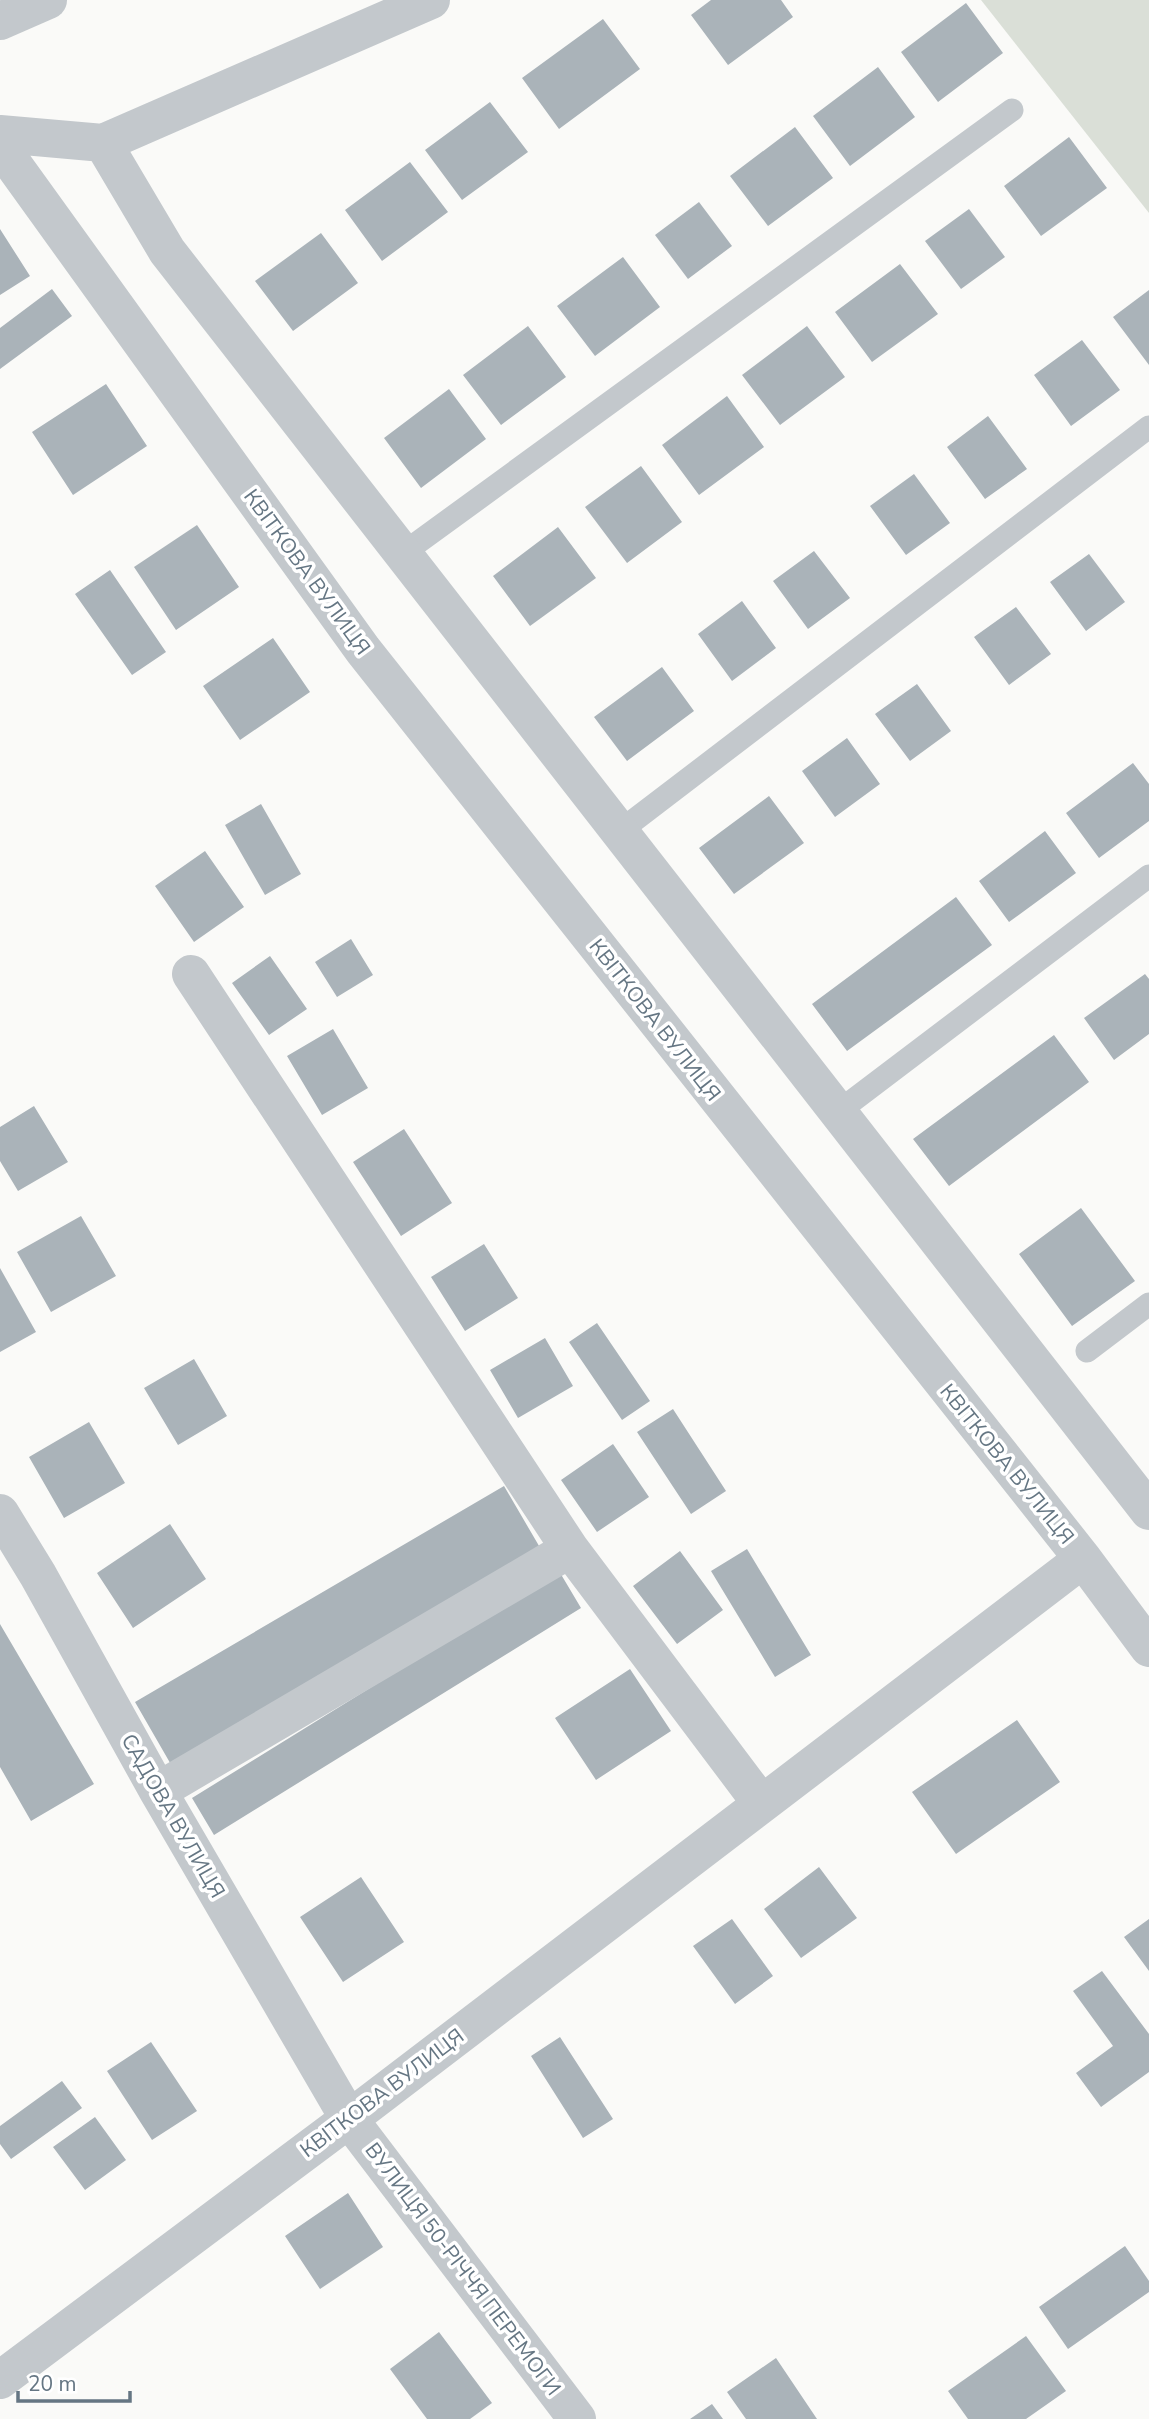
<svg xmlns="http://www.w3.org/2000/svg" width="1149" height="2419" viewBox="0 0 1149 2419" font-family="'Nunito Sans',sans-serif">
	<rect width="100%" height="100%" fill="#fafaf8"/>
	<path fill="#dadfd7" d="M 981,0 L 1149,0 L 1149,213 Z"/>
	<path fill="#aab3b9" d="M 711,0 L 781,0 L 793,17 L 728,65 L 691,15 Z
		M 966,3 L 1003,53 L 938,102 L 901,52 Z
		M 603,19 L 640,69 L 559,129 L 522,78 Z
		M 878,67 L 915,117 L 850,166 L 813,116 Z
		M 490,102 L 528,152 L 462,200 L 425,150 Z
		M 795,127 L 833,178 L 768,226 L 730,176 Z
		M 1069,137 L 1107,188 L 1041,236 L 1004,186 Z
		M 410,162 L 448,212 L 382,261 L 345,210 Z
		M 699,202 L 732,246 L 688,279 L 655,235 Z
		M 969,209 L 1005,257 L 961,289 L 925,241 Z
		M 0,229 L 30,276 L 0,295 Z
		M 321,233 L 358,283 L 293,331 L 255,281 Z
		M 623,257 L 660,307 L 595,356 L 557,306 Z
		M 900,264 L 938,314 L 872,362 L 835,312 Z
		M 52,289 L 72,316 L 0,369 L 0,328 Z
		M 1149,290 L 1149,365 L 1113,317 Z
		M 528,326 L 566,377 L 501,425 L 463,375 Z
		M 807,326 L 845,377 L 780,425 L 742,375 Z
		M 1082,340 L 1120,390 L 1071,426 L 1034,375 Z
		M 106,384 L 147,446 L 73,495 L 32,432 Z
		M 449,389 L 486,439 L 421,488 L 384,438 Z
		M 727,396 L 764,447 L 699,495 L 662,445 Z
		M 988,416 L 1027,469 L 985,499 L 947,447 Z
		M 641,466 L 682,522 L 627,563 L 585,507 Z
		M 914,474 L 950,523 L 906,555 L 870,506 Z
		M 197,525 L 239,587 L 176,630 L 134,567 Z
		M 558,527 L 596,578 L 530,626 L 493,576 Z
		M 814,551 L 850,598 L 808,629 L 773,581 Z
		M 1089,554 L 1125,602 L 1086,631 L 1050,582 Z
		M 110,570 L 166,652 L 132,675 L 75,594 Z
		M 742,601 L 776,648 L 732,681 L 698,634 Z
		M 1016,607 L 1051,654 L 1009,685 L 974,637 Z
		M 273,638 L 310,692 L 240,740 L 203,686 Z
		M 662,667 L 694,711 L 627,761 L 594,717 Z
		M 917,684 L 951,731 L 910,761 L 875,714 Z
		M 847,738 L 880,784 L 835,817 L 802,771 Z
		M 1133,763 L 1149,784 L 1149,821 L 1099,858 L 1066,813 Z
		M 769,796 L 804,843 L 734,894 L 699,848 Z
		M 261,804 L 301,874 L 265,895 L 225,825 Z
		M 1045,831 L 1076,873 L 1009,922 L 979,881 Z
		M 205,851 L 244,907 L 194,942 L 155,886 Z
		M 956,897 L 992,945 L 847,1051 L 812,1004 Z
		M 351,939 L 373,975 L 337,997 L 315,962 Z
		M 270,956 L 307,1009 L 269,1035 L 232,983 Z
		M 1145,974 L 1149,979 L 1149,1034 L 1114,1060 L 1084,1018 Z
		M 333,1029 L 368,1088 L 322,1115 L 287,1056 Z
		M 1054,1035 L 1089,1082 L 949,1186 L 913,1139 Z
		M 34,1106 L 68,1162 L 18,1191 L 0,1161 L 0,1127 Z
		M 404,1129 L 452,1203 L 401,1236 L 353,1162 Z
		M 1081,1208 L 1135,1281 L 1072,1326 L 1019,1254 Z
		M 81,1216 L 116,1276 L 51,1312 L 17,1252 Z
		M 484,1244 L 518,1298 L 465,1331 L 431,1277 Z
		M 0,1268 L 36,1332 L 0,1352 Z
		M 597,1323 L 650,1401 L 622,1420 L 569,1342 Z
		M 545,1338 L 573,1386 L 518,1418 L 490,1370 Z
		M 194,1359 L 227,1416 L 178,1445 L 144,1388 Z
		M 673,1409 L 726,1491 L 691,1514 L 637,1432 Z
		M 89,1422 L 125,1483 L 64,1518 L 29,1457 Z
		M 613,1444 L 649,1497 L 597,1532 L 561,1480 Z
		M 504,1486 L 542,1551 L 173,1768 L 135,1702 Z
		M 170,1524 L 206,1579 L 133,1628 L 97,1573 Z
		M 747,1549 L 811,1655 L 775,1677 L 711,1571 Z
		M 680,1551 L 723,1610 L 677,1644 L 633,1586 Z
		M 559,1571 L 581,1608 L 214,1835 L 192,1798 Z
		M 0,1624 L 94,1784 L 31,1821 L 0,1767 Z
		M 630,1669 L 671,1731 L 596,1780 L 555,1718 Z
		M 1017,1720 L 1060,1782 L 956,1854 L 912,1792 Z
		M 819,1867 L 857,1918 L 801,1958 L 764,1909 Z
		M 361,1877 L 404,1942 L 343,1982 L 300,1917 Z
		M 732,1919 L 773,1976 L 735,2004 L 693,1946 Z
		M 1149,1919 L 1149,1971 L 1124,1937 Z
		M 1102,1971 L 1149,2034 L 1149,2072 L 1101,2107 L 1076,2073 L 1113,2046 L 1073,1991 Z
		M 560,2037 L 613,2119 L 583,2138 L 531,2056 Z
		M 151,2042 L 197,2111 L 152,2140 L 107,2071 Z
		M 62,2081 L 82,2108 L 11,2159 L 0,2144 L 0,2126 Z
		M 95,2117 L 126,2160 L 85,2190 L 53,2147 Z
		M 348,2193 L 383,2247 L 320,2289 L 285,2236 Z
		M 1125,2246 L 1149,2281 L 1149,2292 L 1068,2349 L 1039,2307 Z
		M 439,2332 L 492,2403 L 470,2419 L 427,2419 L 390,2369 Z
		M 1026,2336 L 1066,2391 L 1026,2419 L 968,2419 L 948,2391 Z
		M 776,2358 L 817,2419 L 746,2419 L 727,2392 Z
		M 712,2404 L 723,2419 L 690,2419 Z"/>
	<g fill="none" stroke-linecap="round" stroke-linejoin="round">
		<path stroke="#c3c8cc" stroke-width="23" d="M 402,554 L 1012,110
			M 620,831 L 1149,427
			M 839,1111 L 1149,876
			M 1087,1351 L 1149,1304"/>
		<path stroke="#c3c8cc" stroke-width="38" d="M 0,134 L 103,143 L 431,0
			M 103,143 L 167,251 L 1149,1511
			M 0,146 L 363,650 L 1083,1559 L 1149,1648
			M 191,974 L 570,1549 L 761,1803
			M 0,1513 L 38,1575 L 158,1791 L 349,2119 L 577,2419
			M 158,1791 L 570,1549
			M 0,2380 L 349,2119 L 1083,1559"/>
		<path stroke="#c3c8cc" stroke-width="38" d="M 0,21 L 48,0"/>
	</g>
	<g text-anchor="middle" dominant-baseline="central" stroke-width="7" stroke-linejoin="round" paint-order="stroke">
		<g font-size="21" fill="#657683" stroke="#fff">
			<text transform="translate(307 572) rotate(54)">КВІТКОВА ВУЛИЦЯ</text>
			<text transform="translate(655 1020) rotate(52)">КВІТКОВА ВУЛИЦЯ</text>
			<text transform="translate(1007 1464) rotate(51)">КВІТКОВА ВУЛИЦЯ</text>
			<text transform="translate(173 1816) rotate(60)">САДОВА ВУЛИЦЯ</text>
			<text transform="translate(382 2093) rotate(-37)">КВІТКОВА ВУЛИЦЯ</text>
			<text transform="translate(463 2269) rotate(53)">ВУЛИЦЯ 50-РІЧЧЯ ПЕРЕМОГИ</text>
		</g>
	</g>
	<path d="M18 2391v10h112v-10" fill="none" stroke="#657683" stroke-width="3.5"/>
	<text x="28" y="2391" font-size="21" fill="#657683" stroke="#ffffff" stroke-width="5" paint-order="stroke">20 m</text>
</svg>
